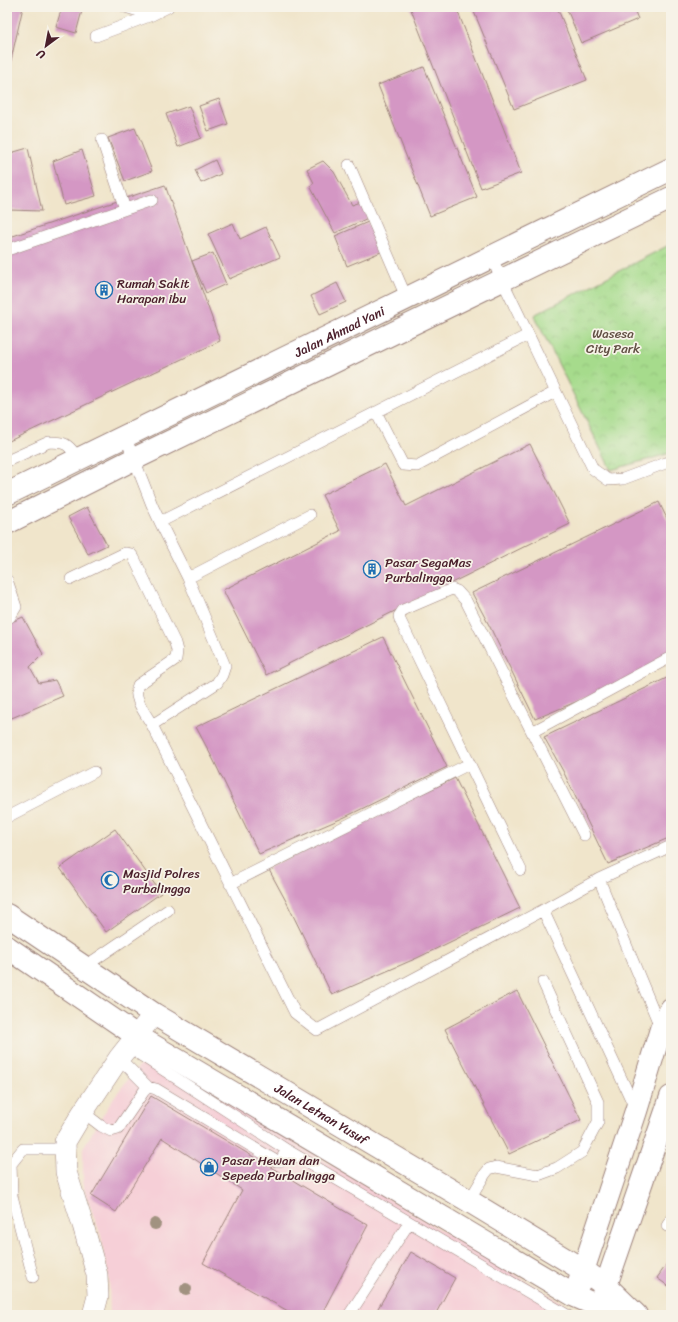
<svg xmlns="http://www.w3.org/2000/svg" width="678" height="1322" viewBox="0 0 678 1322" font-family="Sriracha,sans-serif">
	<defs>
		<pattern id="park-crowns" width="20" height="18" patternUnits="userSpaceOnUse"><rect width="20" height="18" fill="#a6db8c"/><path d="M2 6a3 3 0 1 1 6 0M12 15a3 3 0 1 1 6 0" fill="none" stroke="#90bc79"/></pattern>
	</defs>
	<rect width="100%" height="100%" fill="#f7f3e8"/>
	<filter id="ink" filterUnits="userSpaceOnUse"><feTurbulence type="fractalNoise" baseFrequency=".025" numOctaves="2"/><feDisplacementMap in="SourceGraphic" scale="8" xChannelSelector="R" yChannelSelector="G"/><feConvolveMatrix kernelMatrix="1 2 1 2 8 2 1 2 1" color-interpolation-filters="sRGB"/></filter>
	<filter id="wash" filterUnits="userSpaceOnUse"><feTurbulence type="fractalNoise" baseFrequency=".012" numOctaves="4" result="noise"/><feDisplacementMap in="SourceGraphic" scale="16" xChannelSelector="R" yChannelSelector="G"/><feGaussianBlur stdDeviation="0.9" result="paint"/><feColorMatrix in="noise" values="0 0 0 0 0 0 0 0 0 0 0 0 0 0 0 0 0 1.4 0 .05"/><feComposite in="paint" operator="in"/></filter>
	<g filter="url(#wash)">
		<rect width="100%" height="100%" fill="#f0e5cb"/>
		<path fill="#f6cfd7" d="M 148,1055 L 583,1315 L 110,1315 L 109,1279 L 101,1236 L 83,1186 L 83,1148 L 114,1097 Z"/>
		<path fill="url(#park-crowns)" stroke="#787d5c" d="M 671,244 L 671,453 L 611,470 L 534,315 Z"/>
		<g id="blocks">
			<path fill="#d497c4" d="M 7,7 L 23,7 L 8,73 L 7,73 Z
				M 62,7 L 83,7 L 76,33 L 56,27 Z
				M 410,7 L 456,7 L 521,173 L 481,188 Z
				M 472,7 L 557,7 L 587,80 L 514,109 Z
				M 566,7 L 633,7 L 638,19 L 581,43 Z
				M 424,67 L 477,197 L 430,216 L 378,85 Z
				M 219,99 L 228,124 L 208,131 L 199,106 Z
				M 189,106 L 201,138 L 178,147 L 166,114 Z
				M 135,128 L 152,171 L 125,181 L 108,138 Z
				M 28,148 L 42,211 L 9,210 L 7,199 L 7,154 Z
				M 82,150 L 96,196 L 64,205 L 53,161 Z
				M 215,160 L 221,174 L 201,183 L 195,170 Z
				M 323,161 L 334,172 L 352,205 L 361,202 L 368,218 L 335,233 L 310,186 L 314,183 L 307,169 Z
				M 165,185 L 220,341 L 7,442 L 7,238 Z
				M 368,222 L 381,252 L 347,266 L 335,236 Z
				M 233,223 L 240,239 L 266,227 L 280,257 L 229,279 L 208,234 Z
				M 213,253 L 226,284 L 206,293 L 192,261 Z
				M 337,283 L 346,302 L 320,314 L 311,296 Z
				M 530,444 L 570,524 L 266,675 L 223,590 L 340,531 L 322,495 L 385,464 L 406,506 Z
				M 659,502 L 671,527 L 671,658 L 621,683 L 535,719 L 490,627 L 472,593 Z
				M 87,507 L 107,545 L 88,554 L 68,517 Z
				M 23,617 L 43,654 L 30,667 L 39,683 L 55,680 L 63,696 L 7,720 L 7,624 Z
				M 383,637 L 447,767 L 345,817 L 259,854 L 214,761 L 196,727 Z
				M 671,676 L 671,837 L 608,864 L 563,771 L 544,737 Z
				M 455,778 L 520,908 L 417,958 L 332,995 L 287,903 L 268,868 Z
				M 115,829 L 161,893 L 106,932 L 60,868 Z
				M 517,991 L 581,1120 L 509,1154 L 445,1029 Z
				M 151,1096 L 368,1225 L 321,1315 L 295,1315 L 203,1263 L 242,1190 L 162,1138 L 116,1212 L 91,1196 Z
				M 411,1252 L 455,1278 L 435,1315 L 374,1315 Z
				M 671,1258 L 671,1288 L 657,1278 Z"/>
		</g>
	</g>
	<g filter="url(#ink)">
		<use href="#blocks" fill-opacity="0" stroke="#9d827b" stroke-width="1"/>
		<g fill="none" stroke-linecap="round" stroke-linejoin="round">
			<defs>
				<path id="lane" d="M 125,7 L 152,15 L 168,7
					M 96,36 L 152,15
					M 102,140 L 125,209
					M 349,165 L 407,299
					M 7,250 L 152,200
					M 491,257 L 593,469 L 608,480 L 623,479 L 671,461
					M 376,412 L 403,465 L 417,466 L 555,392
					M 125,436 L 152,505 L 160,522 L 528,335
					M 7,461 L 49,442 C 68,442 68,445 79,459
					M 160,522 L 188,578 L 225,666 L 222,675 L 217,683 L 152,725 L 295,1013 L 317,1030 L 543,910 L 599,879 L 671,846
					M 188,578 L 310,515
					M 71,579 L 125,553 L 131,554 L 134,558 L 175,643 L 177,651 L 176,659 L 138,685 C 132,698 146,714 152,725
					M 7,580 L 16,607 L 10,617 L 7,618
					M 532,732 L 584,835
					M 7,817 L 94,772
					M 521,870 L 400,620 L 399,616 L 403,610 L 452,589 L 457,591 L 466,601 L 532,732 L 671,657
					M 599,879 L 661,1029
					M 230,884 L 469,764
					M 543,910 L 635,1108
					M 84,967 L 168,910
					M 128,1047 L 287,1150 L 567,1315
					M 119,1058 L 148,1087
					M 83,1112 L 101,1126 L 111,1131 L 118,1129 L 144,1091 L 148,1087 L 156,1089 L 276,1161 L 280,1161 L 287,1150
					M 469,1201 L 485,1174 L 489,1169 L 496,1167 L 538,1175 L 557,1168 L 582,1152 L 598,1122 L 598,1102 L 543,982
					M 667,1226 L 671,1219
					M 33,1277 L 12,1196 L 11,1164 L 23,1149 L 62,1149 L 65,1143
					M 349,1315 L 409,1223"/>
				<path id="street" d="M 93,1315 L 98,1296 L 97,1275 L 83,1225 L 66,1172 L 65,1142 L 83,1112 L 119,1058 L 154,1014"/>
				<g id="secondary">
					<path id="s1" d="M 7,915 L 154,1014 L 469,1201 L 583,1270 L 606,1286 L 636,1315"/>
					<path d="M 7,947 L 137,1036 L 575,1296 L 598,1306 L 634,1314"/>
					<path d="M 579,1283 L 636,1111 L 661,1029 L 671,1009"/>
					<path d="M 601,1300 L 671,1097"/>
				</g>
				<g id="primary">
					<path id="s2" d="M 7,494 L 671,169"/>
					<path d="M 7,523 L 134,459 L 671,198"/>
				</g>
			</defs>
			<use href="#lane" stroke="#9d827b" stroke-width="12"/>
			<use href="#street" stroke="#9d827b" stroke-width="22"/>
			<use href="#secondary" stroke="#9d827b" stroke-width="24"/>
			<use href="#primary" stroke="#9d827b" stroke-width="24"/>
			<use href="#lane" stroke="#fff" stroke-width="11"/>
			<use href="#street" stroke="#fff" stroke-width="21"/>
			<use href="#secondary" stroke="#fff" stroke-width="22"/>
			<use href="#primary" stroke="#fff" stroke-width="22"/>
		</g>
		<g fill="#a19280">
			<circle cx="155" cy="1224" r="6"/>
			<circle cx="186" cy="1289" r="6"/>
		</g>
	</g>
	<defs>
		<symbol id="building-ring" viewBox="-11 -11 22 22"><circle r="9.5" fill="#f7f3e8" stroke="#1f6fb2" stroke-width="1.5"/><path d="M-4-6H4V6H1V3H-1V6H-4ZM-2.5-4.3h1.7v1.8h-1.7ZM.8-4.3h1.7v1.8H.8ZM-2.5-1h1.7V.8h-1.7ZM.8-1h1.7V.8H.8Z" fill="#1f6fb2"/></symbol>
		<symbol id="mosque-ring" viewBox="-11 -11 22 22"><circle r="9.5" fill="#f7f3e8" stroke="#1f6fb2" stroke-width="1.5"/><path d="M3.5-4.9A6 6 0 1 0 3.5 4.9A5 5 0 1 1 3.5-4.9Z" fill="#1f6fb2"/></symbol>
		<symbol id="shop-ring" viewBox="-11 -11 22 22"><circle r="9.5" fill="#f7f3e8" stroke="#1f6fb2" stroke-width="1.5"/><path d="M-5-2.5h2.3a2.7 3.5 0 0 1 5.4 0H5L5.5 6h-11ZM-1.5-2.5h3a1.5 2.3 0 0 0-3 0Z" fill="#1f6fb2"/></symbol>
	</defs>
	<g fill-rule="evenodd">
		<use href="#building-ring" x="94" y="280" width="20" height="20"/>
		<use href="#building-ring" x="362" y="559" width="20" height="20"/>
		<use href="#mosque-ring" x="100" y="870" width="20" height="20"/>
		<use href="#shop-ring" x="199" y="1157" width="20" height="20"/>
	</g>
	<g text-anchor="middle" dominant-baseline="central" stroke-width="3.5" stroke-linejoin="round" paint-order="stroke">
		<g font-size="13" fill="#4a1f2b" stroke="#f7f3e8" text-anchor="start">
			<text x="117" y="283">Rumah Sakit<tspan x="117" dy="15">Harapan ibu</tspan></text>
			<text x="385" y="562">Pasar SegaMas<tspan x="385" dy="15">Purbalingga</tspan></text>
			<text x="123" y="873">Masjid Polres<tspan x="123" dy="15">Purbalingga</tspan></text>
			<text x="222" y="1160">Pasar Hewan dan<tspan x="222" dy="15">Sepeda Purbalingga</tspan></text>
		</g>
		<g font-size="13" fill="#4a1f2b" stroke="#f7f3e8">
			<text stroke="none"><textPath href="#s2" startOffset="370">Jalan Ahmad Yani</textPath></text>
			<text stroke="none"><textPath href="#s1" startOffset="372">Jalan Letnan Yusuf</textPath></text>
		</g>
		<g font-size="13" fill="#614e43" stroke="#f7f3e8">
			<text x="613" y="333">Wasesa<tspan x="613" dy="15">City Park</tspan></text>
		</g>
	</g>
	<rect width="678" height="1322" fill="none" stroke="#f7f3e8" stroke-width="24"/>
	<g transform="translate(46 46) rotate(212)" stroke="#f7f3e8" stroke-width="3" paint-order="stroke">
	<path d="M0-3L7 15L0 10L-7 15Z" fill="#4a1f2b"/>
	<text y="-6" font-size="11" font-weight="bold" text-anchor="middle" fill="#4a1f2b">U</text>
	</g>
</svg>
